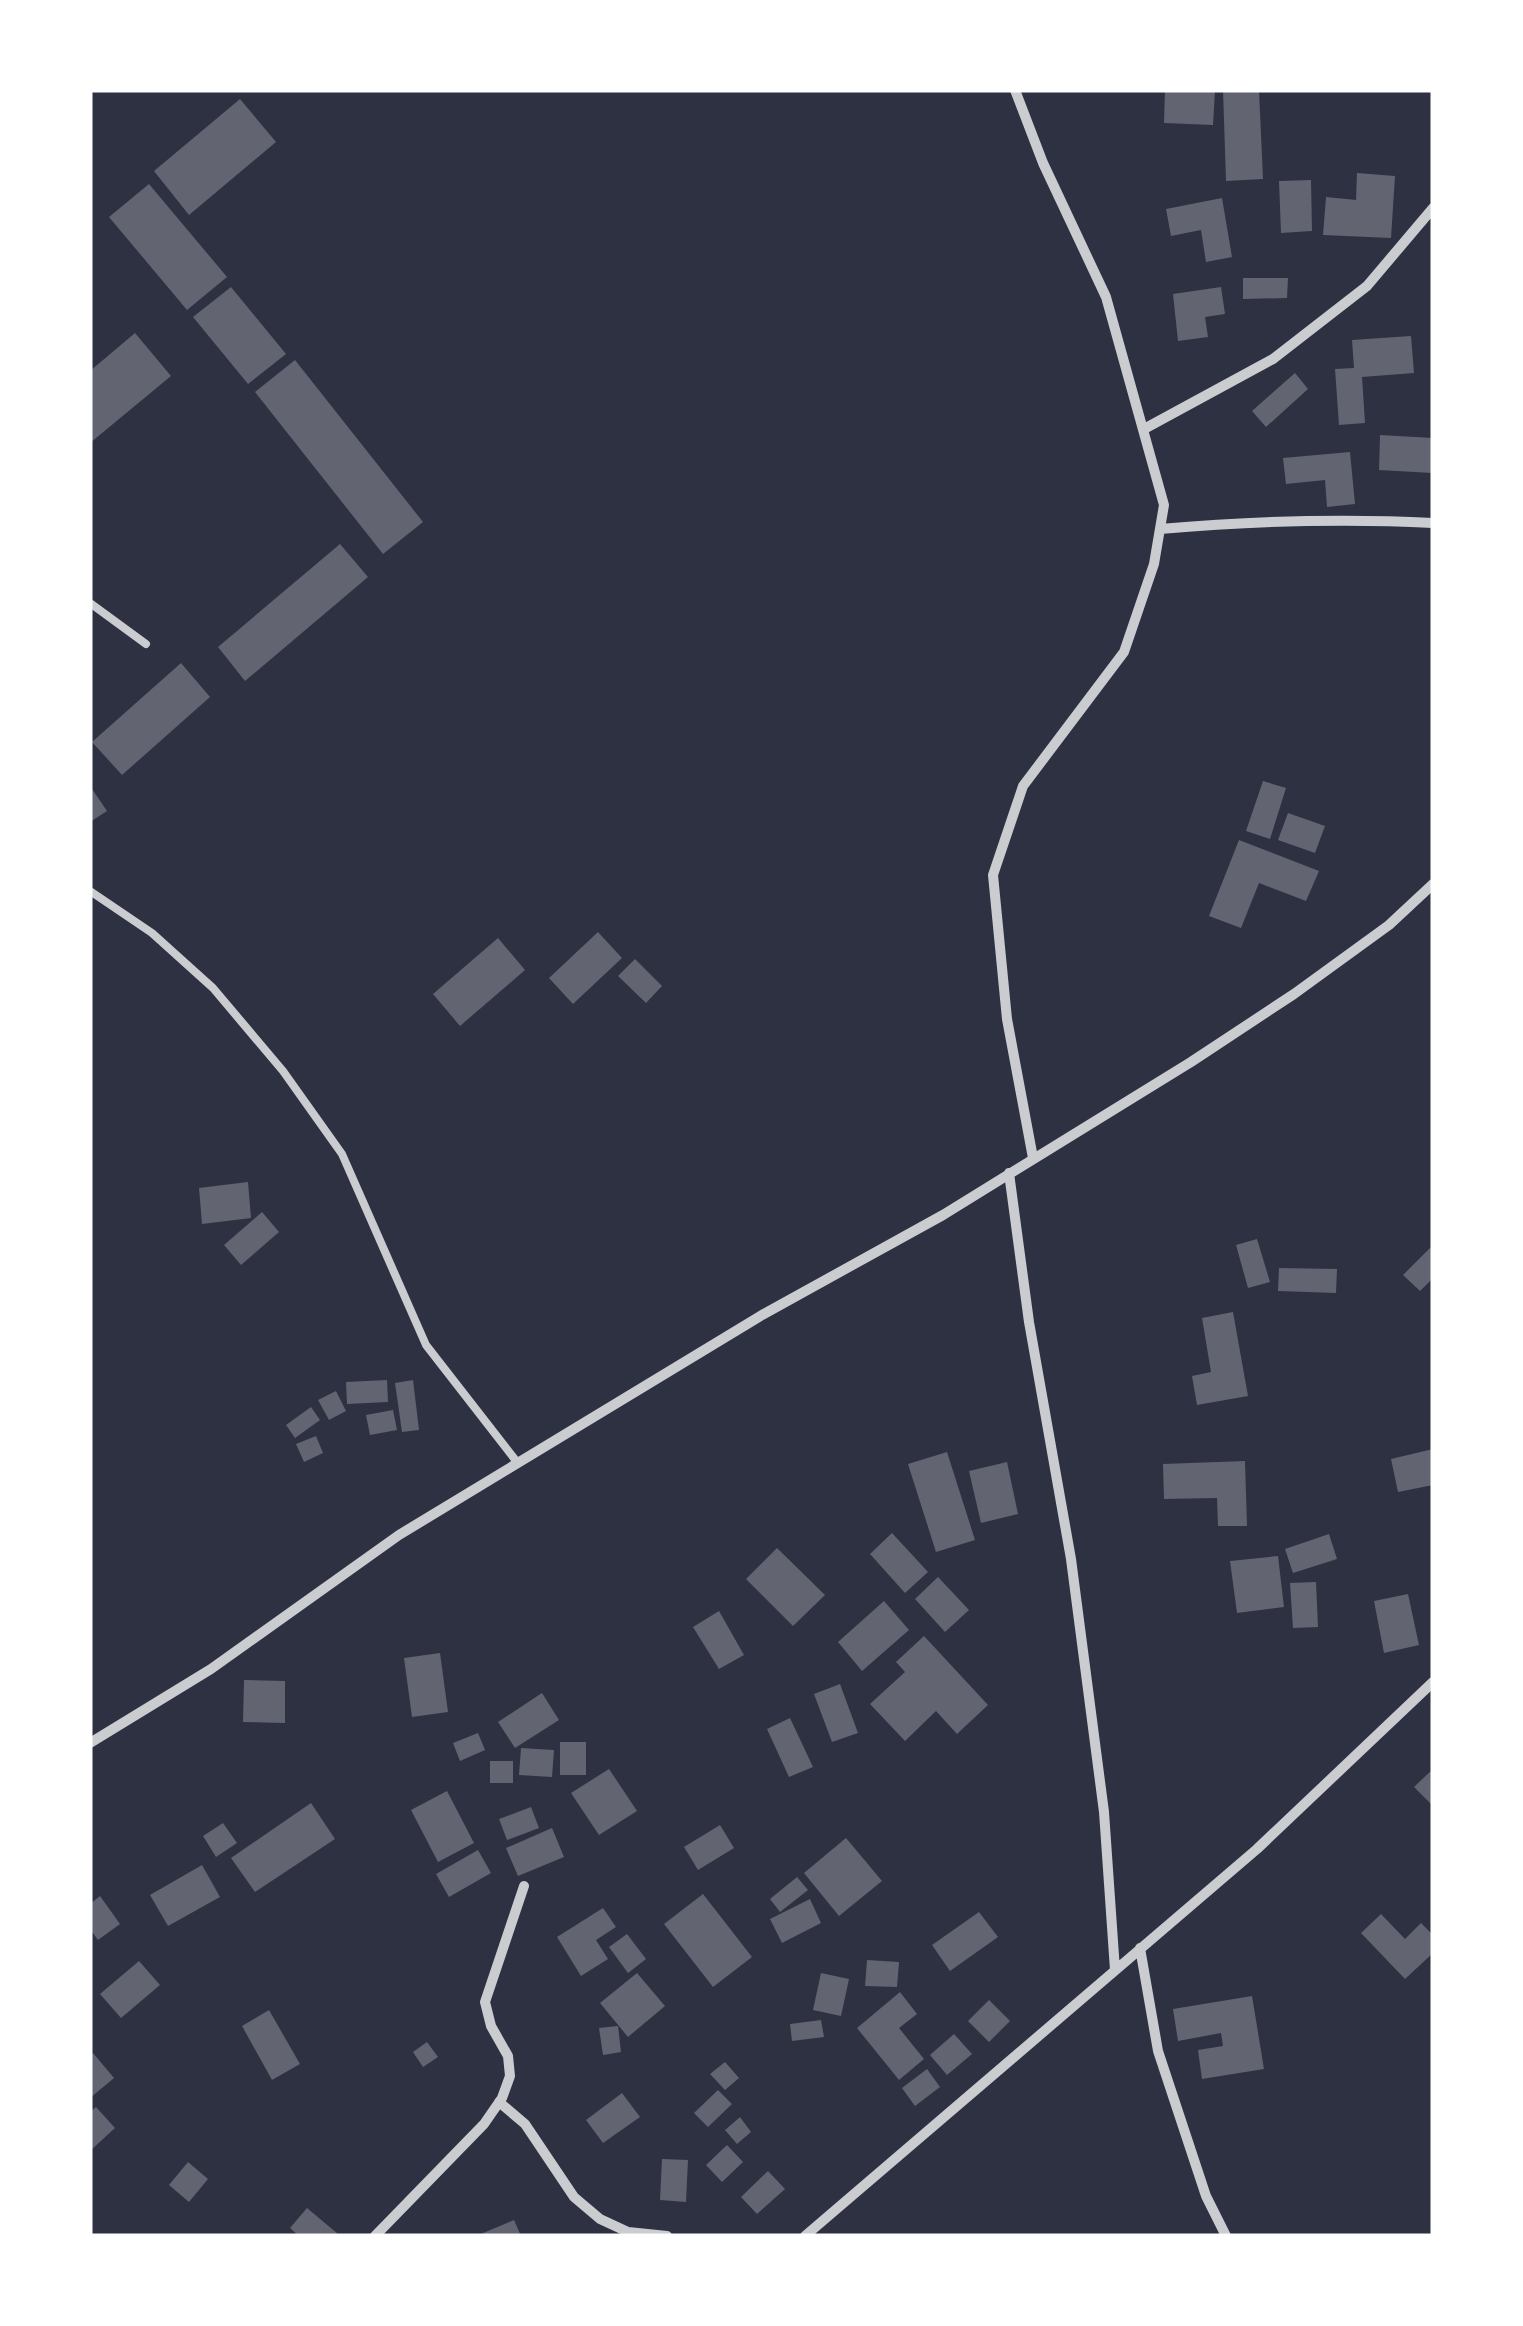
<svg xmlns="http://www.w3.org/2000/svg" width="1523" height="2326" viewBox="0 0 1523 2326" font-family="Quicksand,sans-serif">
	<rect width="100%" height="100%" fill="#2d3142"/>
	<path fill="#626471" d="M 1165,90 L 1215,90 L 1213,125 L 1164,123 Z
		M 1223,90 L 1259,90 L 1263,179 L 1226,181 Z
		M 240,99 L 276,142 L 189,215 L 154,171 Z
		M 1357,173 L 1395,176 L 1391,238 L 1323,235 L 1326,197 L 1356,200 Z
		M 1311,180 L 1312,231 L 1281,233 L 1279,181 Z
		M 149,184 L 227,277 L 187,310 L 109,217 Z
		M 1222,198 L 1232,257 L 1206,262 L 1201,230 L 1171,236 L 1166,209 Z
		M 1243,278 L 1288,278 L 1287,298 L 1243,299 Z
		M 231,287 L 286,354 L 248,384 L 193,317 Z
		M 1221,287 L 1225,314 L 1205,317 L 1208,337 L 1178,341 L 1173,294 Z
		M 135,333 L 171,376 L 90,443 L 90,371 Z
		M 1411,336 L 1414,373 L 1362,377 L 1365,423 L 1339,425 L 1335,369 L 1354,368 L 1352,340 Z
		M 295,360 L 423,522 L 383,554 L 255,392 Z
		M 1295,373 L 1308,389 L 1266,427 L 1252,411 Z
		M 1380,435 L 1433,438 L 1432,473 L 1379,470 Z
		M 1350,452 L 1355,504 L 1327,507 L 1325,480 L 1286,484 L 1283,458 Z
		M 340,544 L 368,577 L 245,681 L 218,647 Z
		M 181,663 L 210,697 L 122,775 L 92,742 Z
		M 1263,781 L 1286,788 L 1270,839 L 1246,831 Z
		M 90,786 L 107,811 L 90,822 Z
		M 1288,813 L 1325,826 L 1315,853 L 1278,840 Z
		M 1239,840 L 1319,871 L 1306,901 L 1259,883 L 1241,928 L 1209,916 Z
		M 598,932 L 622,958 L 573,1004 L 549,978 Z
		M 498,938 L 525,970 L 460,1026 L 433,994 Z
		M 635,959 L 662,986 L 646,1003 L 618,976 Z
		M 248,1182 L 251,1218 L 202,1224 L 199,1188 Z
		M 262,1212 L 279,1232 L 241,1265 L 224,1245 Z
		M 1257,1239 L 1270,1282 L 1248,1288 L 1236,1245 Z
		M 1433,1245 L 1433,1278 L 1420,1291 L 1403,1275 Z
		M 1279,1268 L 1337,1269 L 1336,1293 L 1278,1291 Z
		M 1233,1312 L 1248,1396 L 1197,1405 L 1192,1376 L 1211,1372 L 1202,1318 Z
		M 387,1380 L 388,1402 L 347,1404 L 346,1382 Z
		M 413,1380 L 419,1430 L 402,1432 L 395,1383 Z
		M 336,1391 L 346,1411 L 329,1420 L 318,1400 Z
		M 311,1407 L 320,1420 L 295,1438 L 286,1425 Z
		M 393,1410 L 397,1430 L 370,1435 L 366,1415 Z
		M 316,1436 L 323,1453 L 304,1462 L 296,1444 Z
		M 1433,1449 L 1433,1485 L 1398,1492 L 1391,1459 Z
		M 947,1452 L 975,1540 L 936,1552 L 908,1464 Z
		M 1245,1461 L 1247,1526 L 1218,1526 L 1217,1498 L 1164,1499 L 1163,1464 Z
		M 1007,1462 L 1018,1514 L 981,1523 L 969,1471 Z
		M 892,1533 L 928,1572 L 905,1593 L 870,1554 Z
		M 1329,1534 L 1337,1559 L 1293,1573 L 1285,1549 Z
		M 777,1548 L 825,1595 L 793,1626 L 746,1579 Z
		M 1278,1556 L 1284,1607 L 1237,1613 L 1230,1561 Z
		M 938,1577 L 969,1610 L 945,1632 L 915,1599 Z
		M 1316,1582 L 1318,1627 L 1293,1628 L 1290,1583 Z
		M 1408,1594 L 1419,1645 L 1384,1653 L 1374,1601 Z
		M 884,1601 L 909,1630 L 862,1671 L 838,1642 Z
		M 719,1611 L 744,1655 L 719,1669 L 693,1627 Z
		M 924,1636 L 988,1705 L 957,1734 L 936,1711 L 905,1741 L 870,1704 L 905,1672 L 896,1662 Z
		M 440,1653 L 448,1712 L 412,1717 L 404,1658 Z
		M 244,1680 L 285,1681 L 285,1723 L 243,1722 Z
		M 840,1684 L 858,1733 L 832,1742 L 814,1694 Z
		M 542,1693 L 559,1720 L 515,1748 L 498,1722 Z
		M 790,1718 L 813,1767 L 789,1777 L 767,1729 Z
		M 478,1733 L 485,1750 L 460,1761 L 453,1743 Z
		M 560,1742 L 586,1742 L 586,1775 L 560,1775 Z
		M 521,1748 L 554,1750 L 552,1777 L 519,1775 Z
		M 490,1761 L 513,1761 L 513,1783 L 490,1783 Z
		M 609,1769 L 637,1811 L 599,1835 L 571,1793 Z
		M 1433,1769 L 1433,1806 L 1414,1787 Z
		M 447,1791 L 474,1843 L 438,1862 L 411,1810 Z
		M 311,1803 L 335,1839 L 255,1892 L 231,1858 Z
		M 531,1807 L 539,1828 L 507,1840 L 499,1819 Z
		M 223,1823 L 237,1843 L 216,1857 L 203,1836 Z
		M 720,1825 L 734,1848 L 698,1870 L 684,1847 Z
		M 552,1828 L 564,1857 L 518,1876 L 506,1848 Z
		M 846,1838 L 882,1881 L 839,1916 L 804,1873 Z
		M 478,1850 L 491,1873 L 449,1897 L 436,1874 Z
		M 202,1865 L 220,1897 L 168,1926 L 150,1895 Z
		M 797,1877 L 808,1890 L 780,1912 L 770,1899 Z
		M 703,1894 L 752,1957 L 713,1987 L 664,1924 Z
		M 100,1896 L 120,1924 L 98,1940 L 90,1929 L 90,1904 Z
		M 810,1899 L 821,1923 L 782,1943 L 770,1919 Z
		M 603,1908 L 616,1927 L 596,1940 L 608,1959 L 581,1976 L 557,1937 Z
		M 979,1912 L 998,1937 L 950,1971 L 932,1945 Z
		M 1381,1914 L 1405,1939 L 1421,1923 L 1433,1935 L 1433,1953 L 1405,1979 L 1361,1933 Z
		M 627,1934 L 646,1959 L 628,1973 L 609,1947 Z
		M 867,1960 L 899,1962 L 897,1987 L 865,1986 Z
		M 139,1961 L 160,1985 L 121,2018 L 100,1994 Z
		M 637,1973 L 665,2006 L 628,2037 L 600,2003 Z
		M 821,1973 L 849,1979 L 841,2016 L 813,2010 Z
		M 900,1992 L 917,2014 L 899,2028 L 924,2059 L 899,2080 L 857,2028 Z
		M 1252,1996 L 1264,2069 L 1202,2079 L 1198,2050 L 1223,2046 L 1221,2033 L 1178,2041 L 1173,2009 Z
		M 989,2000 L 1010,2021 L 989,2042 L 968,2021 Z
		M 269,2010 L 300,2064 L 272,2080 L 242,2026 Z
		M 821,2020 L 824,2037 L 792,2041 L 790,2024 Z
		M 618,2026 L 621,2052 L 603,2055 L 599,2028 Z
		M 954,2034 L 972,2054 L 947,2075 L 930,2055 Z
		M 427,2042 L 438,2057 L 423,2067 L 413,2052 Z
		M 93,2053 L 114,2078 L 90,2098 L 90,2056 Z
		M 725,2062 L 739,2078 L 725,2090 L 710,2074 Z
		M 927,2069 L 940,2087 L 915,2106 L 902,2088 Z
		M 718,2090 L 732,2104 L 708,2127 L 694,2113 Z
		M 622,2093 L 640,2117 L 603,2143 L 586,2120 Z
		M 96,2107 L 115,2128 L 90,2151 L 90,2112 Z
		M 740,2117 L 751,2132 L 737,2144 L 725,2130 Z
		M 727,2145 L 743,2162 L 722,2182 L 706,2165 Z
		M 662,2159 L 688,2160 L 686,2202 L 660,2200 Z
		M 188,2162 L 208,2179 L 189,2202 L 169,2185 Z
		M 768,2171 L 785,2189 L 757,2214 L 741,2197 Z
		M 307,2208 L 338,2234 L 336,2236 L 299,2236 L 290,2228 Z
		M 514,2220 L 521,2236 L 476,2236 Z"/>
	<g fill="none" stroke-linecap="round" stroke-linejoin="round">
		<path stroke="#caccd0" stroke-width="8" d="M 90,603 L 146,644
			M 90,891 L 152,933 L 213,988 L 283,1071 L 342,1154 L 426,1345 L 517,1462"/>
		<path stroke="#caccd0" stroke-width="10" d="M 1015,90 L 1043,163 L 1106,297 L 1164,505 L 1154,564 L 1124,652 L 1023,786 L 993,875 L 1007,1019 L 1033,1158
			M 1144,429 L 1273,359 L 1367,286 L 1433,208
			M 1160,529 C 1252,521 1341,518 1433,523
			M 1009,1173 L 1029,1322 L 1071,1559 L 1104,1812 L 1115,1970
			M 90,1743 L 211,1669 L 399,1535 L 762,1315 L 943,1215 L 1191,1062 L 1294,994 L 1389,925 L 1433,884
			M 1140,1948 L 1158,2051 L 1206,2196 L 1226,2236
			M 499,2102 L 525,2124 L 574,2197 L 600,2219 L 628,2232 L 667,2236
			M 375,2236 L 484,2124 L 502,2098 L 510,2076 L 508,2056 L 491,2026 L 485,2002 L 524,1886
			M 805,2236 L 1257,1849 L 1433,1682"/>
	</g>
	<rect width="1523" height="2326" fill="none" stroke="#ffffff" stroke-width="185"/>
</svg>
